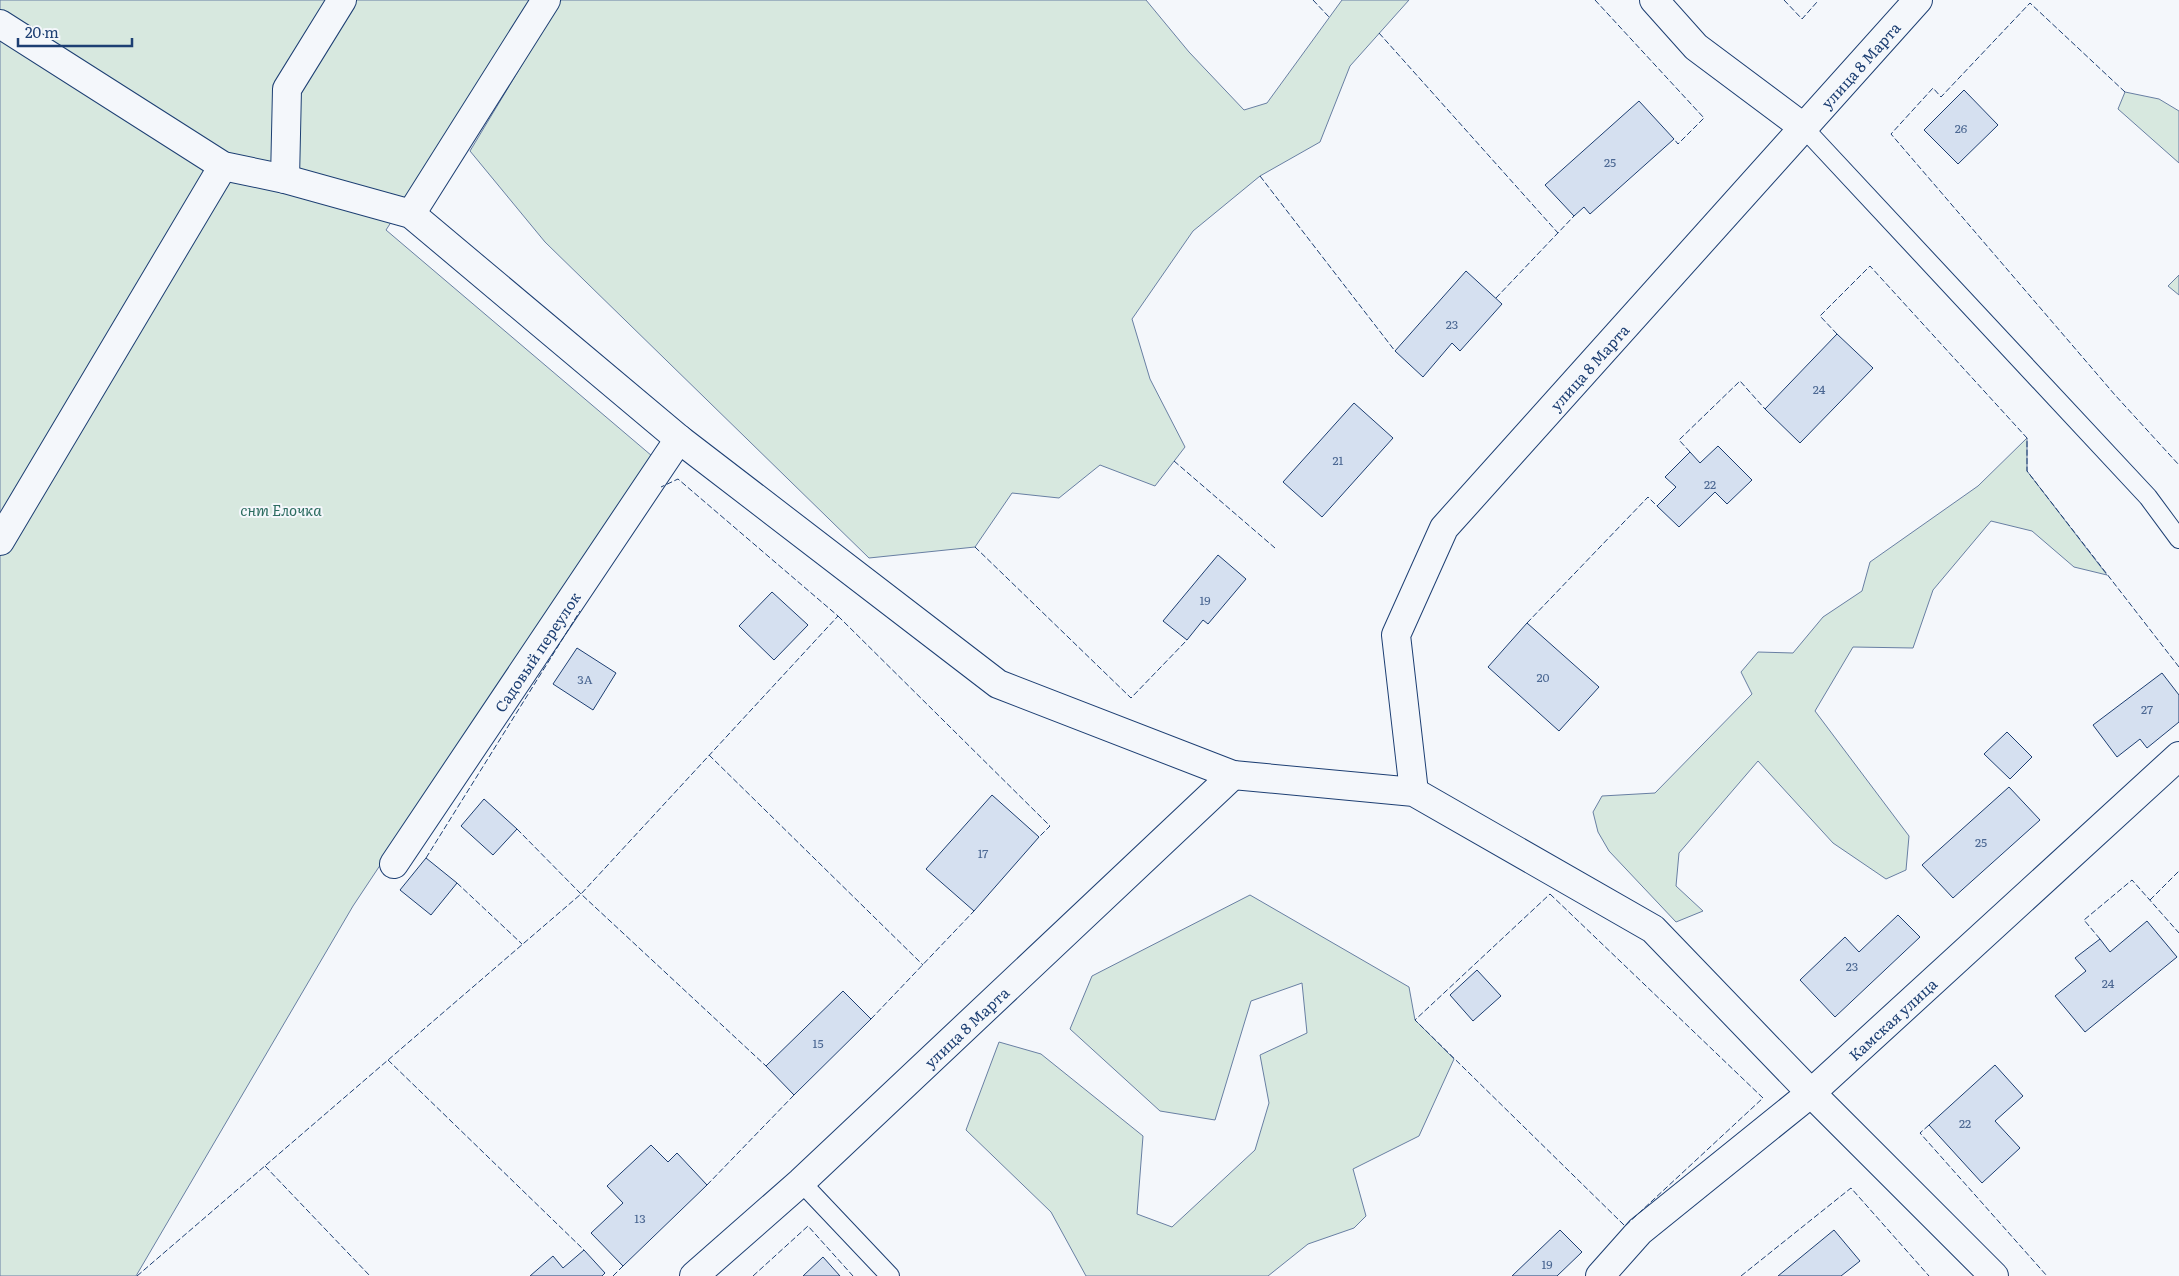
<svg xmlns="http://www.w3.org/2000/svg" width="2179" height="1276" viewBox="0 0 2179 1276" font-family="Literata,serif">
	<rect width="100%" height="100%" fill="#f4f7fb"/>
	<path fill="#d7e8df" stroke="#687fa3" d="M 0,0 L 535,0 L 386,230 L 652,456 L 353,906 L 136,1276 L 0,1276 Z
		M 561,0 L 1146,0 L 1189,52 L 1244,110 L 1267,103 L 1342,0 L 1409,0 L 1350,66 L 1320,142 L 1260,176 L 1193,231 L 1132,319 L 1150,379 L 1185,447 L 1155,486 L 1100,465 L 1059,498 L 1012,493 L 975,547 L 869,558 L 545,242 L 470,151 Z
		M 2125,92 L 2159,99 L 2179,111 L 2179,163 L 2118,109 Z
		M 2179,275 L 2179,295 L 2168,286 Z
		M 2027,438 L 2027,471 L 2107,575 L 2074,567 L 2032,531 L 1991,521 L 1933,590 L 1913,648 L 1853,647 L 1815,711 L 1909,836 L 1906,870 L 1886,879 L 1833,843 L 1758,761 L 1679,853 L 1676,886 L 1703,911 L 1676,922 L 1609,851 L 1598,832 L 1593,812 L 1602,796 L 1655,793 L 1752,694 L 1741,672 L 1758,652 L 1793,653 L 1823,617 L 1862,591 L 1870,562 L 1978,486 Z
		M 1250,895 L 1409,987 L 1415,1020 L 1454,1059 L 1419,1136 L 1353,1169 L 1366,1216 L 1354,1228 L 1308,1244 L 1268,1276 L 1086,1276 L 1051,1212 L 966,1130 L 999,1042 L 1041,1054 L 1143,1136 L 1137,1214 L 1172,1227 L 1255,1150 L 1269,1103 L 1260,1055 L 1307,1033 L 1302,983 L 1251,1001 L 1215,1120 L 1160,1111 L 1070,1029 L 1092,976 Z"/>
	<path fill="#d5e0f0" stroke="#1d3f73" d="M 1964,90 L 1998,125 L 1958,164 L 1924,130 Z
		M 1639,101 L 1674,139 L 1590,214 L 1584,207 L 1574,216 L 1545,185 Z
		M 1466,271 L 1502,304 L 1460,351 L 1452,343 L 1423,377 L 1395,351 Z
		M 1837,334 L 1873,368 L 1800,443 L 1765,409 Z
		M 1354,403 L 1393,438 L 1322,517 L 1283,482 Z
		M 1718,446 L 1752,480 L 1727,504 L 1715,492 L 1679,527 L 1657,506 L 1676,487 L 1665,477 L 1690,452 L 1700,463 Z
		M 1218,555 L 1246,579 L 1208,624 L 1203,620 L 1187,640 L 1163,621 Z
		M 772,592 L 808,625 L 774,660 L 739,626 Z
		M 1527,623 L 1599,687 L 1559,731 L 1488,667 Z
		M 577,648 L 616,673 L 593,710 L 553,684 Z
		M 2162,673 L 2179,695 L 2179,722 L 2147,748 L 2140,739 L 2117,757 L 2093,725 Z
		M 2007,732 L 2032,757 L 2010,779 L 1984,754 Z
		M 2009,787 L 2040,820 L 1953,898 L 1922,865 Z
		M 992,795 L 1039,837 L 974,911 L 926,869 Z
		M 484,799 L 517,829 L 493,855 L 461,826 Z
		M 426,858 L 457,883 L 431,915 L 400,890 Z
		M 1898,915 L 1920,937 L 1835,1017 L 1800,980 L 1845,937 L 1859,952 Z
		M 2147,921 L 2177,957 L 2085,1032 L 2055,996 L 2086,971 L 2075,958 L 2100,939 L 2110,952 Z
		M 1477,970 L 1501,996 L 1473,1021 L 1450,995 Z
		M 843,991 L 871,1019 L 794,1095 L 766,1066 Z
		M 1995,1065 L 2023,1096 L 1995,1121 L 2020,1148 L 1982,1183 L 1929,1125 Z
		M 651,1145 L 668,1162 L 677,1153 L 707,1185 L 623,1266 L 591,1233 L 623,1203 L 607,1186 Z
		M 1560,1230 L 1582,1252 L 1557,1276 L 1512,1276 Z
		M 1834,1230 L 1860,1261 L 1841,1276 L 1778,1276 Z
		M 584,1250 L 605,1273 L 602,1276 L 530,1276 L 553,1256 L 563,1268 Z
		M 823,1257 L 840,1276 L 803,1276 Z"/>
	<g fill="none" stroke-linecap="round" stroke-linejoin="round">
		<defs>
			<path id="lane" d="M 1803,127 L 2148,497 L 2179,539
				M 801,1182 L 890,1276"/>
			<g id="street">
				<path d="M 1654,0 L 1696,47 L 1803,127"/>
				<path d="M 0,24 L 223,166 L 285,179 L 411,214 L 679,439 L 998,684 L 1233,775 L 1414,792 L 1653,929 L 1811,1093 L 1994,1276"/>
				<path d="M 285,179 L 287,89 L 342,0"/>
				<path d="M 411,214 L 546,0"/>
				<path d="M 0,541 L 223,166"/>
				<path id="s1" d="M 1414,792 L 1396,635 L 1444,528 L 1918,0"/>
				<path id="s2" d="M 394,864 L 679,439"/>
				<path id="s3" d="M 694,1276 L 801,1182 L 1233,775"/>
				<path id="s4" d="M 1600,1276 L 1640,1231 L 1811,1093 L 2179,756"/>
			</g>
		</defs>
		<use href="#lane" stroke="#1d3f73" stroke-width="20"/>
		<use href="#street" stroke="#1d3f73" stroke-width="30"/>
		<use href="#lane" stroke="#f4f7fb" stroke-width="18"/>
		<use href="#street" stroke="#f4f7fb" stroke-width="28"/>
		<path stroke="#1d3f73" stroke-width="1" stroke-dasharray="6 2.5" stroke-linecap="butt" d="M 1313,0 L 1329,17
			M 1595,0 L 1704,118 L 1678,144 L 1674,139
			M 1784,0 L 1802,19 L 1817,2
			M 1379,33 L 1558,233
			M 2125,92 L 2030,3 L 1941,97 L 1933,88 L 1891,134 L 2115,395 L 2179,465
			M 1260,176 L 1395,351
			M 1496,298 L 1574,216
			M 1837,334 L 1820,316 L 1870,266 L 2027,438 L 2027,471 L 2179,667
			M 1690,452 L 1679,440 L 1740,381 L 1765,409
			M 1174,461 L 1275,548
			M 975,547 L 1131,698 L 1187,640
			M 838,616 L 1050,826 L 1039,837
			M 1527,623 L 1648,497 L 1657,506
			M 709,755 L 923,965
			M 517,829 L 581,894 L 766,1066
			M 426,858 L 580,611
			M 457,883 L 522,944
			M 1550,894 L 1763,1098 L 1625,1226 L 1415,1020 Z
			M 2150,900 L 2179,871
			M 2100,939 L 2084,920 L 2132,880 L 2179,933
			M 871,1019 L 974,911
			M 388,1060 L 584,1250
			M 1929,1125 L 1920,1133 L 2047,1276
			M 265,1166 L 370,1276
			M 707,1185 L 794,1095
			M 137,1276 L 581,894 L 838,616 L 678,479 L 661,487
			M 613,1276 L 623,1266
			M 753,1276 L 808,1226 L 853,1276
			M 1741,1276 L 1851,1188 L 1929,1276"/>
	</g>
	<g text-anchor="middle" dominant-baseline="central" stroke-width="4" stroke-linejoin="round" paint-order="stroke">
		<g font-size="12" fill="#4b6792">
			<text x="1961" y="128">26</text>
			<text x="1610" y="162">25</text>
			<text x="1452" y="324">23</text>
			<text x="1819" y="389">24</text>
			<text x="1338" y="460">21</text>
			<text x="1710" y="484">22</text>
			<text x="1205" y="600">19</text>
			<text x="1543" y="677">20</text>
			<text x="585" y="679">3А</text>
			<text x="2147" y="709">27</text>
			<text x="1981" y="842">25</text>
			<text x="983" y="853">17</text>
			<text x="1852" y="966">23</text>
			<text x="2108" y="983">24</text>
			<text x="818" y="1043">15</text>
			<text x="1965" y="1123">22</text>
			<text x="640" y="1218">13</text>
			<text x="1547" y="1264">19</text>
		</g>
		<g font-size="15" fill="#1d3f73" stroke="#f4f7fb">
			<text stroke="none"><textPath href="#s1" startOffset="898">улица 8 Марта</textPath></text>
			<text stroke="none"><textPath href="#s1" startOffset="492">улица 8 Марта</textPath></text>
			<text stroke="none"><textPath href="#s2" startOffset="256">Садовый переулок</textPath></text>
			<text stroke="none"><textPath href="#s4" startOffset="390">Камская улица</textPath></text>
			<text stroke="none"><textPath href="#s3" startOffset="369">улица 8 Марта</textPath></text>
		</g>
		<g font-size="15" font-style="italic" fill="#2c6c60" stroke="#f4f7fb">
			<text x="281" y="509">снт Елочка</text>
		</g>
	</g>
	<path d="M18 38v8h114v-8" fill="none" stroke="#1d3f73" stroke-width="2.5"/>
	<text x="25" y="38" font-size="15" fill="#1d3f73" stroke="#f4f7fb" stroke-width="4" paint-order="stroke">20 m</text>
</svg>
